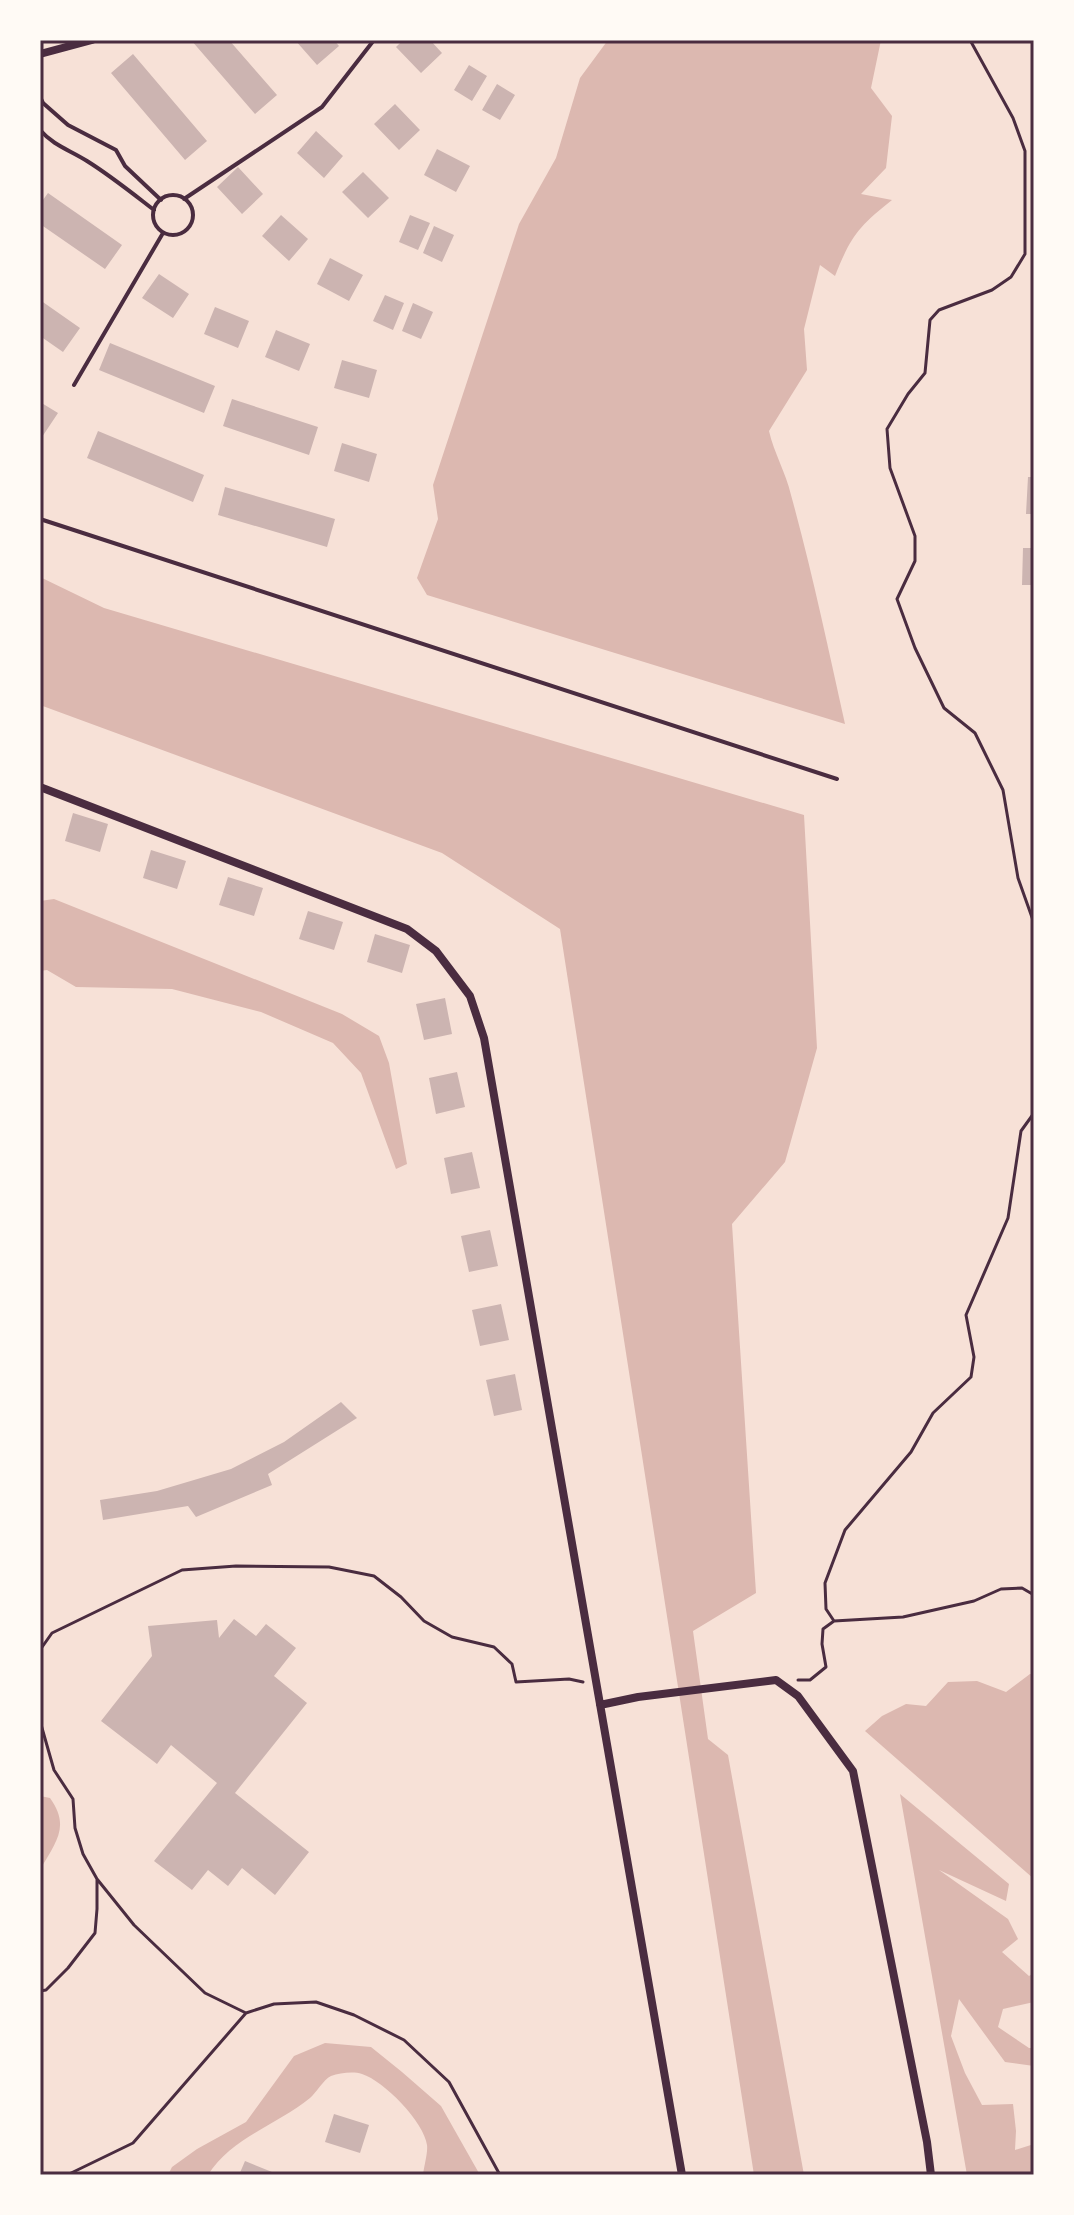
<svg xmlns="http://www.w3.org/2000/svg" width="1074" height="2215" viewBox="0 0 1074 2215" font-family="'Alegreya Sans',sans-serif">
	<rect width="100%" height="100%" fill="#f7e1d7"/>
	<path fill="#dcb8b0" d="M 608,40 L 881,40 L 871,88 L 892,116 L 886,168 L 861,194 L 892,200 C 858,227 851,236 835,276 L 820,265 L 804,329 L 807,370 L 769,431 C 774,453 786,473 791,495 C 812,571 828,647 845,724 L 427,595 L 417,578 L 438,519 L 433,485 L 519,224 L 556,158 L 580,78 Z
		M 40,577 L 104,608 L 804,815 L 817,1048 L 785,1162 L 732,1224 L 756,1593 L 693,1631 L 708,1739 L 728,1755 L 804,2175 L 754,2175 L 560,929 L 442,853 L 40,705 Z
		M 54,899 L 342,1014 L 379,1036 L 389,1063 L 407,1164 L 396,1169 L 361,1073 L 333,1043 L 261,1012 L 172,989 L 76,987 L 47,970 L 40,971 L 40,901 Z
		M 1030,1674 L 1034,1674 L 1034,1879 L 865,1731 L 882,1716 L 906,1704 L 926,1706 L 948,1682 L 977,1681 L 1006,1692 Z
		M 900,1794 L 1009,1884 L 1006,1901 L 939,1870 L 1008,1919 L 1018,1939 L 1002,1952 L 1029,1976 L 1034,1973 L 1034,2002 L 1003,2009 L 998,2027 L 1029,2048 L 1034,2048 L 1034,2066 L 1005,2062 L 959,1999 L 951,2036 L 965,2073 L 982,2105 L 1013,2104 L 1016,2131 L 1015,2150 L 1034,2144 L 1034,2175 L 967,2175 Z
		M 40,1796 L 50,1798 C 71,1827 55,1843 40,1870 Z
		M 325,2043 L 371,2047 L 402,2072 L 441,2106 L 480,2175 L 423,2175 C 424,2166 428,2153 427,2145 C 424,2122 384,2081 362,2074 C 353,2071 340,2073 331,2076 C 323,2080 317,2092 310,2098 C 277,2125 231,2138 208,2175 L 168,2175 L 172,2167 L 197,2149 L 246,2122 L 294,2056 Z"/>
	<path fill="#ccb4b1" d="M 191,40 L 229,40 L 277,95 L 255,114 Z
		M 295,40 L 334,40 L 339,46 L 317,65 Z
		M 403,40 L 430,40 L 442,53 L 421,73 L 396,47 Z
		M 133,54 L 207,141 L 185,160 L 111,73 Z
		M 469,65 L 487,76 L 472,101 L 454,90 Z
		M 497,84 L 515,95 L 500,120 L 482,110 Z
		M 395,104 L 420,130 L 399,150 L 374,124 Z
		M 316,131 L 343,156 L 324,178 L 297,153 Z
		M 437,149 L 470,166 L 456,192 L 424,175 Z
		M 238,167 L 263,194 L 242,214 L 217,187 Z
		M 363,172 L 389,198 L 368,218 L 342,192 Z
		M 48,193 L 122,245 L 105,269 L 40,224 L 40,204 Z
		M 281,215 L 308,239 L 289,261 L 262,236 Z
		M 410,215 L 430,223 L 418,250 L 399,242 Z
		M 434,226 L 454,235 L 442,262 L 423,253 Z
		M 330,258 L 363,275 L 349,301 L 317,284 Z
		M 159,274 L 189,294 L 173,318 L 142,298 Z
		M 385,295 L 404,303 L 393,330 L 373,321 Z
		M 40,300 L 80,328 L 63,352 L 40,336 Z
		M 413,303 L 433,312 L 421,339 L 402,331 Z
		M 215,307 L 249,321 L 238,348 L 204,334 Z
		M 276,330 L 310,344 L 299,371 L 265,357 Z
		M 110,343 L 215,386 L 204,413 L 99,370 Z
		M 342,360 L 377,370 L 369,398 L 334,388 Z
		M 232,399 L 318,427 L 309,455 L 223,426 Z
		M 40,402 L 58,413 L 40,440 Z
		M 98,431 L 204,475 L 193,502 L 87,458 Z
		M 342,443 L 377,454 L 369,482 L 334,471 Z
		M 1028,477 L 1034,477 L 1034,514 L 1026,514 Z
		M 225,487 L 335,519 L 327,547 L 218,515 Z
		M 1023,548 L 1034,548 L 1034,585 L 1022,585 Z
		M 73,813 L 108,824 L 100,852 L 65,841 Z
		M 151,850 L 186,861 L 177,889 L 143,878 Z
		M 228,877 L 263,888 L 254,916 L 219,905 Z
		M 308,911 L 343,922 L 334,950 L 299,939 Z
		M 375,934 L 410,945 L 402,973 L 367,962 Z
		M 445,998 L 452,1034 L 424,1040 L 416,1004 Z
		M 457,1072 L 465,1107 L 436,1114 L 429,1078 Z
		M 472,1152 L 480,1188 L 451,1194 L 444,1158 Z
		M 490,1230 L 498,1266 L 469,1272 L 461,1236 Z
		M 501,1304 L 509,1340 L 480,1346 L 472,1310 Z
		M 515,1374 L 522,1410 L 494,1416 L 486,1380 Z
		M 341,1402 L 357,1418 L 268,1474 L 272,1485 L 196,1517 L 188,1506 L 103,1520 L 100,1500 L 157,1491 L 231,1469 L 284,1442 Z
		M 234,1619 L 256,1636 L 266,1624 L 296,1648 L 274,1676 L 307,1703 L 235,1793 L 309,1852 L 275,1895 L 242,1868 L 228,1886 L 208,1870 L 192,1890 L 154,1861 L 217,1783 L 171,1745 L 157,1764 L 101,1721 L 152,1656 L 148,1626 L 217,1620 L 219,1638 Z
		M 334,2114 L 369,2125 L 360,2153 L 325,2142 Z
		M 245,2161 L 272,2172 L 270,2175 L 239,2175 Z"/>
	<g fill="none" stroke-linecap="round" stroke-linejoin="round">
		<path stroke="#4a2c40" stroke-width="3" d="M 970,40 L 1013,118 L 1025,151 L 1025,254 L 1011,277 L 992,290 L 939,310 L 930,320 L 925,373 L 908,394 L 887,429 L 890,468 L 915,536 L 915,561 L 897,599 L 915,648 L 944,708 L 975,733 L 1003,790 L 1018,878 L 1034,923
			M 1034,1054 L 1034,1061
			M 834,1621 L 903,1617 L 974,1601 L 1001,1589 L 1022,1588 L 1034,1595
			M 40,1650 L 52,1633 L 182,1570 L 236,1566 L 329,1567 L 374,1576 L 401,1597 L 424,1621 L 452,1637 L 494,1647 L 512,1664 L 516,1682 L 569,1679 L 583,1682
			M 798,1680 L 810,1680 L 826,1667 L 822,1644 L 823,1629 L 834,1621 L 826,1609 L 825,1583 L 845,1530 L 911,1452 L 933,1413 L 971,1377 L 974,1357 L 966,1315 L 1008,1218 L 1021,1131 L 1034,1113
			M 40,1721 L 54,1770 L 73,1799 L 75,1828 L 83,1854 L 97,1879 L 97,1909 L 95,1933 L 68,1968 L 46,1990 L 40,1991
			M 97,1879 L 134,1925 L 205,1993 L 246,2013
			M 67,2175 L 133,2143 L 246,2013 L 274,2004 L 316,2002 L 354,2015 L 404,2040 L 449,2082 L 500,2175"/>
		<path stroke="#4a2c40" stroke-width="4" d="M 40,97 L 43,103 L 68,125 L 116,150 L 125,166 L 161,200
			M 40,130 C 54,146 70,150 87,161 C 111,176 132,193 154,210
			M153 215a20 20 0 1 1 40 0a20 20 0 1 1-40 0Z
			M 184,199 L 322,107 L 374,40
			M 74,385 L 163,233
			M 40,519 L 837,779"/>
		<path stroke="#4a2c40" stroke-width="8" d="M 40,54 L 92,40
			M 40,787 L 407,929 L 436,951 L 470,996 L 484,1038 L 682,2175
			M 600,1705 L 638,1697 L 776,1680 L 798,1696 L 853,1771 L 927,2142 L 931,2175"/>
	</g>
	<rect width="1074" height="2215" fill="none" stroke="#fffaf5" stroke-width="84"/>
	<rect x="42" y="42" width="990" height="2131" fill="none" stroke="#4a2c40" stroke-width="3"/>
</svg>
